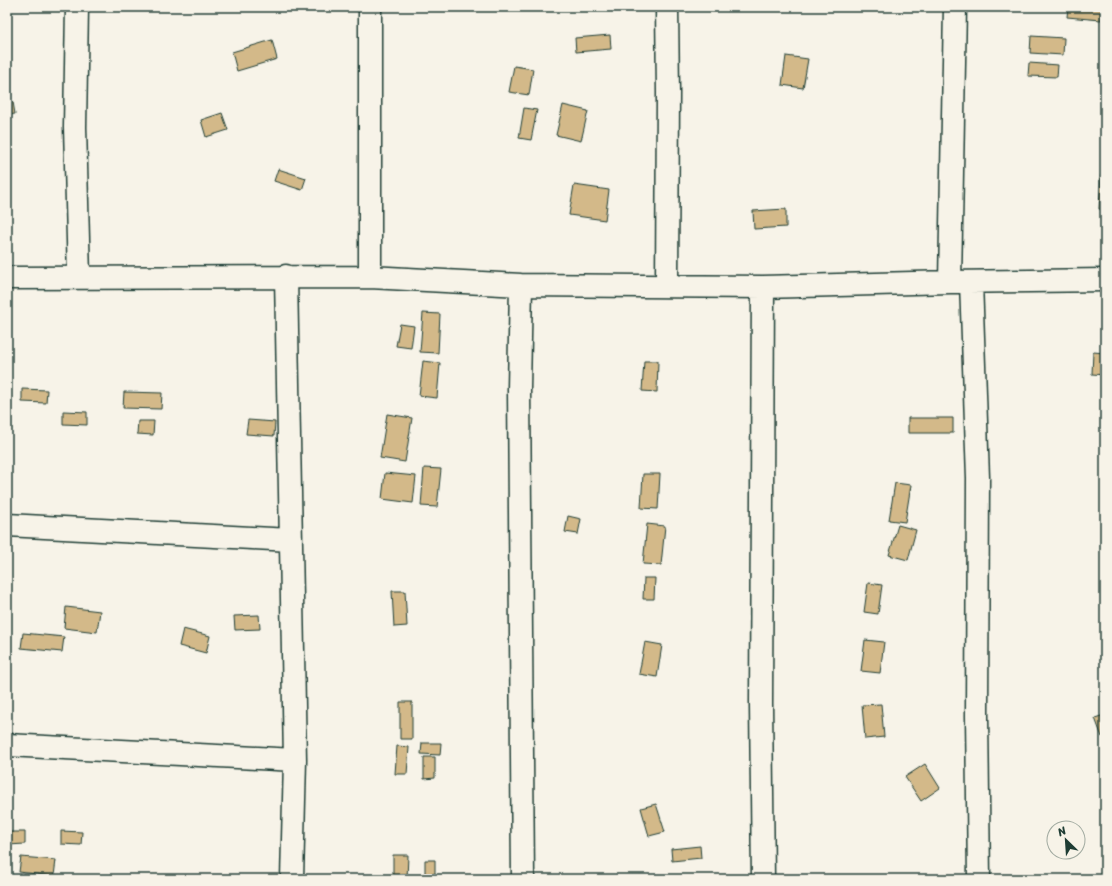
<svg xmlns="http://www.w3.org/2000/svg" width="1112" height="886" viewBox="0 0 1112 886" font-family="Sriracha,sans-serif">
	<rect width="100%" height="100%" fill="#f7f3e8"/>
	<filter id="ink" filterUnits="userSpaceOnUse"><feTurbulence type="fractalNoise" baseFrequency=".025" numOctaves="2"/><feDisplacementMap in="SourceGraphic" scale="8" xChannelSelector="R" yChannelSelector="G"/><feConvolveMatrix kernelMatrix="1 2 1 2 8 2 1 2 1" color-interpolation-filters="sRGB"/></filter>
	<g filter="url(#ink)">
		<path fill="#d3b989" stroke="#1f3d34" d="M 1068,7 L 1102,7 L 1101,20 L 1067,17 Z
			M 610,35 L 611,49 L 576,52 L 575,38 Z
			M 1031,36 L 1064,38 L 1063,55 L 1030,53 Z
			M 272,40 L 277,59 L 237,71 L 232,52 Z
			M 786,56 L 808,59 L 803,88 L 782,85 Z
			M 1029,63 L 1058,65 L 1057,77 L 1028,76 Z
			M 514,66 L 533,69 L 529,95 L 509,92 Z
			M 13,102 L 15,114 L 7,115 L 7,103 Z
			M 563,105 L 588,111 L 581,141 L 556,135 Z
			M 524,108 L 537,110 L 531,140 L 519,138 Z
			M 222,113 L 228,130 L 206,137 L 201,120 Z
			M 278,169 L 306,178 L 302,190 L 274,181 Z
			M 1101,175 L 1105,176 L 1105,210 L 1099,209 Z
			M 574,185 L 609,190 L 605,220 L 569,215 Z
			M 786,209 L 786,227 L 754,229 L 753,211 Z
			M 423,313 L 440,314 L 438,353 L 420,352 Z
			M 400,324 L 414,326 L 411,348 L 396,346 Z
			M 1093,352 L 1105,353 L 1105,375 L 1092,374 Z
			M 423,361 L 440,363 L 437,398 L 419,396 Z
			M 644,361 L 658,361 L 657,392 L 642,391 Z
			M 22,389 L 47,390 L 46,403 L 22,402 Z
			M 124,392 L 162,393 L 161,409 L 123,408 Z
			M 63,411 L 87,412 L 87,425 L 63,424 Z
			M 387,414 L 412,418 L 405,462 L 380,458 Z
			M 908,418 L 953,418 L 953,433 L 908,433 Z
			M 248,420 L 275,422 L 274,436 L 246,434 Z
			M 138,421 L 154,421 L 153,435 L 137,434 Z
			M 424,468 L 441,469 L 437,507 L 421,506 Z
			M 385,473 L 416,476 L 413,503 L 382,499 Z
			M 643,474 L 660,474 L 658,509 L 641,508 Z
			M 895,483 L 911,485 L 905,522 L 889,520 Z
			M 568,516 L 581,519 L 578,534 L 565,532 Z
			M 647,524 L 665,526 L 661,565 L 643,564 Z
			M 898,525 L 916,530 L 908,560 L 889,555 Z
			M 644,578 L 655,578 L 654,599 L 643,599 Z
			M 868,583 L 882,585 L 878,614 L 864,612 Z
			M 392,591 L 405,591 L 407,626 L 394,627 Z
			M 66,607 L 100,611 L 97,632 L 64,628 Z
			M 259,615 L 260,629 L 235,630 L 234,616 Z
			M 183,629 L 210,636 L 206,653 L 179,646 Z
			M 23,633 L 64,637 L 62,652 L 21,648 Z
			M 865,640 L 884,642 L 880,673 L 861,671 Z
			M 645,642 L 662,645 L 657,677 L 639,674 Z
			M 400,702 L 412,702 L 412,739 L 400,739 Z
			M 881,704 L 884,737 L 865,739 L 862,705 Z
			M 1104,715 L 1105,719 L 1105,736 L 1102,737 L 1095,718 Z
			M 422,743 L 441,743 L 440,755 L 421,754 Z
			M 397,746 L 409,747 L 407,774 L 395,774 Z
			M 424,757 L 435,757 L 435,778 L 424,779 Z
			M 925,764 L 940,788 L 921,801 L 905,777 Z
			M 656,804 L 665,832 L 649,836 L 641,808 Z
			M 61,831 L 82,832 L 81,845 L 61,844 Z
			M 8,832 L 25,832 L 25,844 L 8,845 Z
			M 700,846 L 701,858 L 672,861 L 671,849 Z
			M 393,855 L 408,855 L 407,879 L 393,879 Z
			M 21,857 L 56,860 L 54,876 L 19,872 Z
			M 425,860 L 435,860 L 435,879 L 425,879 Z"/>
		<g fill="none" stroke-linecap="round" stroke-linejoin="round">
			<defs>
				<path id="minor" d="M 77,7 L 75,127 L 79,277
					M 370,7 L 370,277
					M 286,276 L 295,760 L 292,879
					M 7,278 L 370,277 L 521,285 L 763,287 L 950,282 L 1105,280
					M 950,282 L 955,7
					M 971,282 L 978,478 L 977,716 L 979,879
					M 521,285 L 519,389 L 523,879
					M 667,286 L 668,93 L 667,7
					M 7,525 L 291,540
					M 7,745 L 295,760
					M 763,879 L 761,704 L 763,287"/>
			</defs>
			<use href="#minor" stroke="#1f3d34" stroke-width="25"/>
			<use href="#minor" stroke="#f7f3e8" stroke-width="22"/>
		</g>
	</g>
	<rect width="1112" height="886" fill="none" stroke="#f7f3e8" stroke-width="24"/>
	<rect x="12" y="12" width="1088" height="862" fill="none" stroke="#1f3d34" stroke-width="1.5" filter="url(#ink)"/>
	<g transform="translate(1066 840) rotate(335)"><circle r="19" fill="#f7f3e8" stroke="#a1aaa0"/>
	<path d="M0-3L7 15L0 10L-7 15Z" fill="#1f3d34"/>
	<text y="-6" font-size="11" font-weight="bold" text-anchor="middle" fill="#1f3d34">N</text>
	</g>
</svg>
